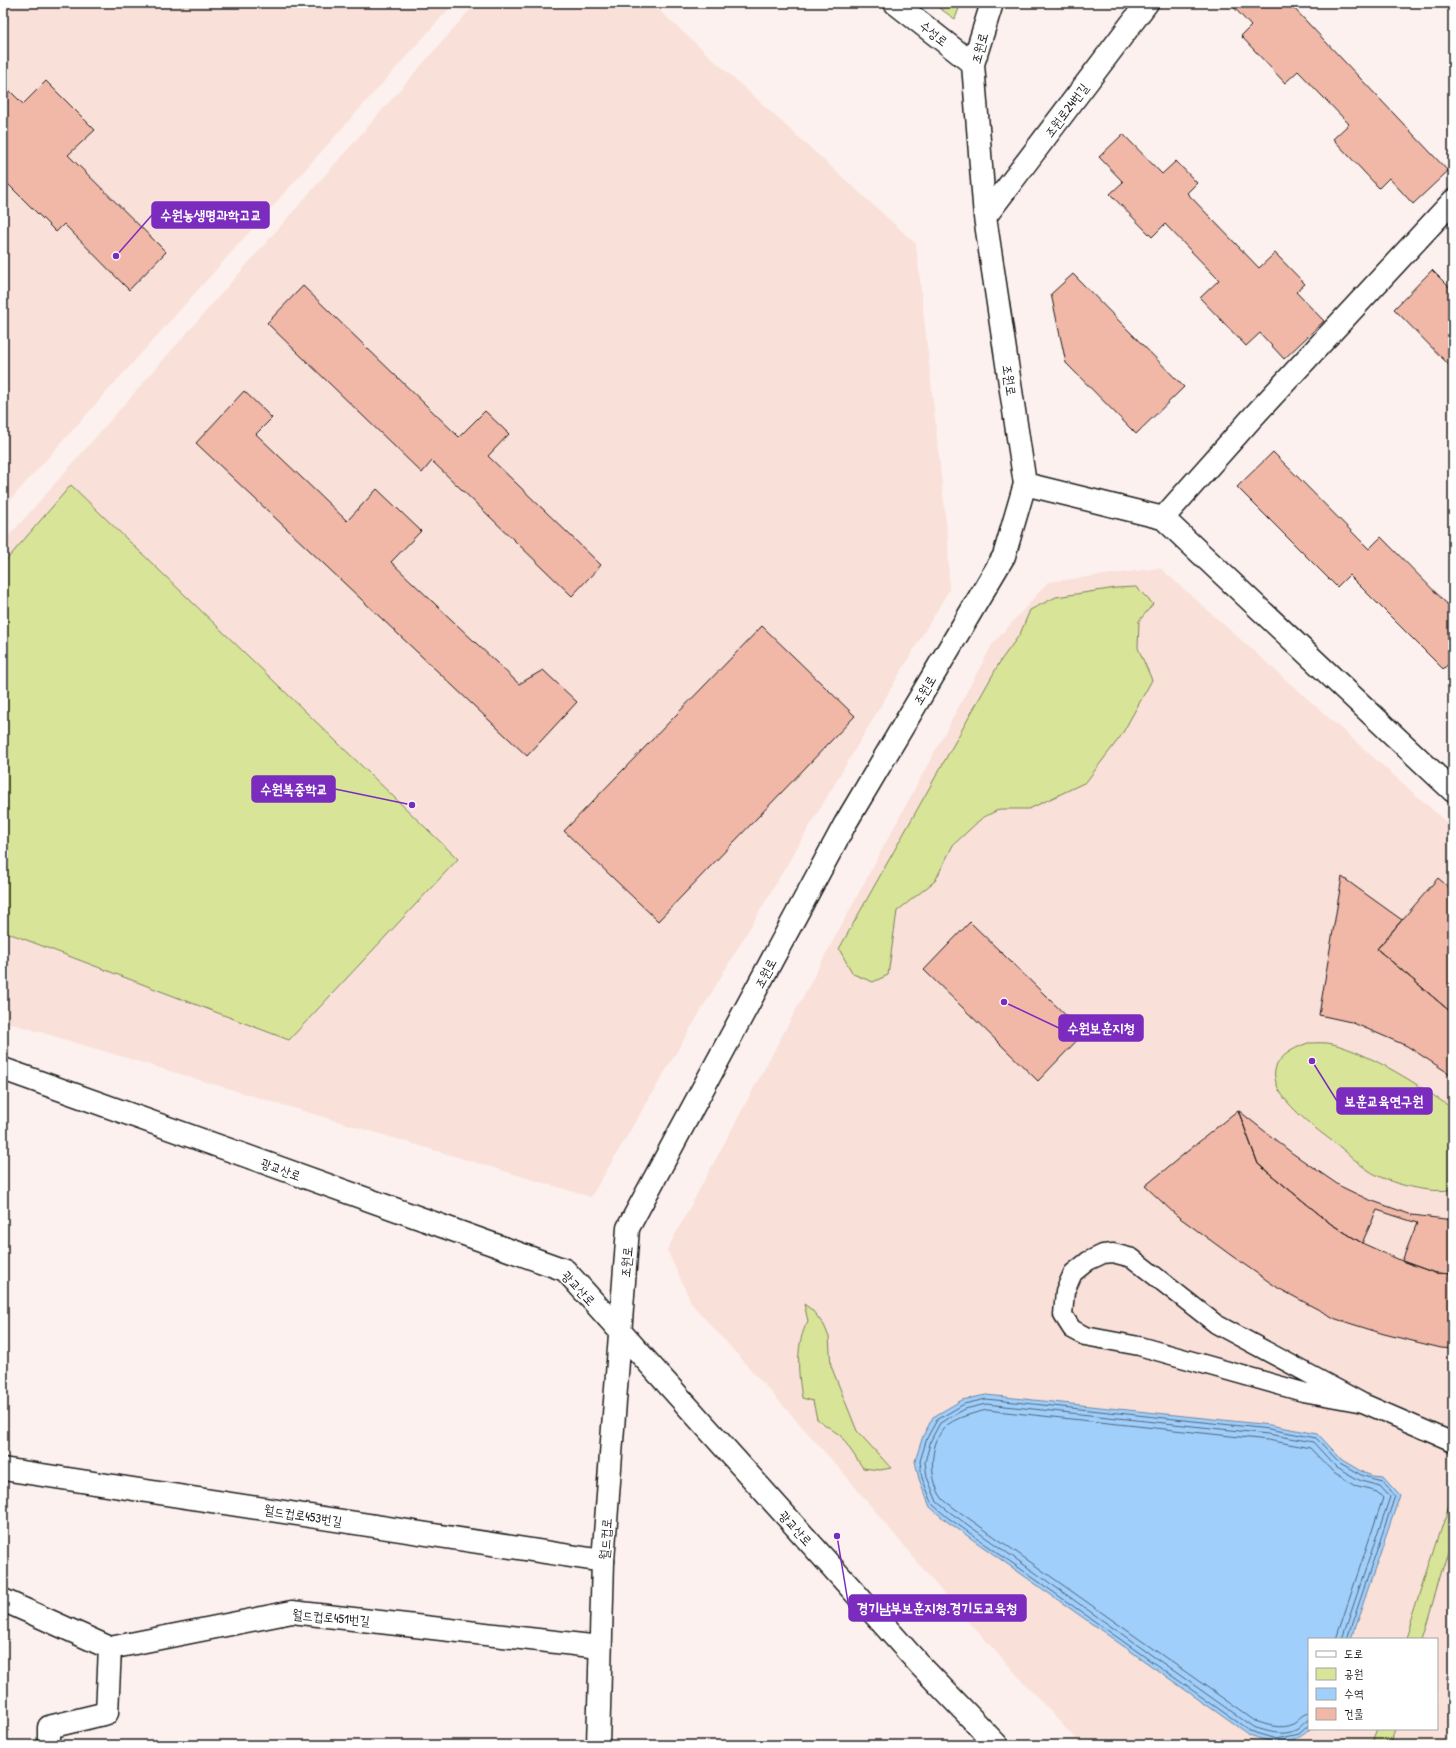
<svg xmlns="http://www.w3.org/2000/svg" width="1456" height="1748" viewBox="0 0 1456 1748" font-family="'Patrick Hand','Poor Story',sans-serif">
	<rect width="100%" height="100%" fill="#fcf1ee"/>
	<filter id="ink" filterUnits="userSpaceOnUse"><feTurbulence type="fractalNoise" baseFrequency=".025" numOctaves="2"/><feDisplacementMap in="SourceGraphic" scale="8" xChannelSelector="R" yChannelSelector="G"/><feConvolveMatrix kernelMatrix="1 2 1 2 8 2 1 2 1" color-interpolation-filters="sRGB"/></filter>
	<g filter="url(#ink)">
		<path fill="#f9e0d9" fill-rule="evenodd" d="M 3,3 L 454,3 L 3,508 Z
			M 476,3 L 651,3 L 916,244 L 948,540 L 949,590 L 591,1197 L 3,1021 L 3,543 Z
			M 1160,568 L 1453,828 L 1453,1745 L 1081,1745 L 948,1599 L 841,1470 L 692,1304 L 667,1250 L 992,645 L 1048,582 ZM 1309,1639 L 1437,1639 L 1437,1729 L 1309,1729 Z"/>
		<path fill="#d8e598" stroke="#7a805a" d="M 932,3 L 961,3 L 955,19 Z
			M 71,485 L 458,859 L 289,1040 L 3,931 L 3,564 Z
			M 1136,587 L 1153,604 L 1139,621 L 1138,648 L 1152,680 L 1121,736 L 1086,782 L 1029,809 L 1000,809 L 982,818 L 953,845 L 935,881 L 897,911 L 888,975 L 873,982 L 853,974 L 839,949 L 1001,660 L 1020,634 L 1030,610 L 1056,597 L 1116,588 Z
			M 1308,1043 C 1316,1043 1326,1042 1333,1044 C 1371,1054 1421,1086 1453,1109 L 1453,1189 C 1432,1195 1386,1183 1368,1170 C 1358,1164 1349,1154 1340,1147 C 1307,1122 1231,1070 1308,1043 Z
			M 804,1304 L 812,1310 L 824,1325 L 829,1337 L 831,1366 L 857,1431 L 891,1468 L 880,1470 L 863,1468 L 841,1436 L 817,1419 L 813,1401 L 802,1398 C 798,1372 795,1344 808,1321 Z
			M 1451,1499 L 1453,1500 L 1453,1534 L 1422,1639 L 1406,1639 Z
			M 1378,1729 L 1396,1729 L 1392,1745 L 1373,1745 Z"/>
		<path fill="#a0cffc" stroke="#6b87a2" d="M 986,1395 L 1270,1425 L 1318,1434 L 1342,1460 L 1364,1473 L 1373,1476 L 1384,1477 L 1400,1495 L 1351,1639 L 1309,1639 L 1310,1729 C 1291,1748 1271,1742 1249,1735 L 945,1520 L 930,1507 L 919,1479 L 915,1461 L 923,1436 L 933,1417 L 962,1400 Z"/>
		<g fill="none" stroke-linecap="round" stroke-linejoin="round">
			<path stroke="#516476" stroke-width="1" d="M 1309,1714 C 1301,1715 1299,1721 1293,1724 C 1280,1730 1268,1725 1255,1721 L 954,1508 C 951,1505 945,1502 942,1498 C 929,1480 929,1446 944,1428 C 953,1418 974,1413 987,1410 L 1268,1440 L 1310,1448 L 1334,1473 L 1358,1487 L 1377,1492 L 1383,1498 L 1336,1639
				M 1309,1720 C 1303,1722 1302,1727 1296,1730 C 1282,1737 1267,1731 1253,1727 L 951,1513 L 937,1502 L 927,1477 L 925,1462 L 931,1440 L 940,1423 L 965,1409 L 986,1404 L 1268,1434 L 1313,1442 L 1336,1467 L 1361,1481 L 1380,1486 L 1390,1497 L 1342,1639
				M 1309,1725 L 1299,1734 L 1277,1739 L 1250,1731 L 947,1517 L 933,1505 L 922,1478 L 920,1461 L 927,1438 L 937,1420 L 964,1404 L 986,1399 L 1269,1429 L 1316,1438 L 1340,1463 L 1363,1476 L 1383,1481 L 1395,1496 L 1347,1639"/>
		</g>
		<path fill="#f1b8a8" stroke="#1c1c1c" d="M 1230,3 L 1289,3 L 1448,171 L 1413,204 L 1389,178 L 1379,188 L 1333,139 L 1349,124 L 1298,71 L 1285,83 L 1241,36 L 1251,26 Z
			M 46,81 L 95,130 L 68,155 L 166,252 L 129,290 L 64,224 L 56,232 L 3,179 L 3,84 L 23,104 Z
			M 1123,134 L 1162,174 L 1176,161 L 1197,183 L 1187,193 L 1259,268 L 1275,253 L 1305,284 L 1296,292 L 1324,321 L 1284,359 L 1260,333 L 1246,346 L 1200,298 L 1219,280 L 1165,224 L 1152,237 L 1110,194 L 1123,182 L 1099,157 Z
			M 1432,270 L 1453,291 L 1453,369 L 1394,309 Z
			M 1073,274 L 1184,387 L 1136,434 L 1066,363 L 1051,294 Z
			M 303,286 L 459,437 L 485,411 L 509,434 L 488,456 L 601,565 L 572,596 L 432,461 L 422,473 L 267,323 Z
			M 244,391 L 272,418 L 256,434 L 347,521 L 377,489 L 421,531 L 391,562 L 519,684 L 543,670 L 577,702 L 527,756 L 196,443 Z
			M 1273,452 L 1369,549 L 1381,537 L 1453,610 L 1453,660 L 1443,669 L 1349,575 L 1337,587 L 1237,487 Z
			M 762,626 L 855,716 L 658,921 L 564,831 Z
			M 1342,877 L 1402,920 L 1377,949 L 1453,1014 L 1453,1076 L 1407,1046 L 1351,1022 L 1319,1015 Z
			M 1438,878 L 1453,891 L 1453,1014 L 1377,949 Z
			M 970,922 L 1084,1033 L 1038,1081 L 924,970 Z
			M 1238,1110 L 1258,1164 L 1331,1224 L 1362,1243 L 1402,1261 L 1435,1273 L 1453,1274 L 1453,1349 L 1441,1348 L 1384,1334 L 1336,1319 L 1278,1288 L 1232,1256 L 1176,1215 L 1145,1186 Z
			M 1238,1110 L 1292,1153 L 1340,1186 L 1367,1199 L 1412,1215 L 1453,1220 L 1453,1274 L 1435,1273 L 1402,1261 L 1417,1223 L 1377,1210 L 1362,1243 L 1331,1224 L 1258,1164 Z"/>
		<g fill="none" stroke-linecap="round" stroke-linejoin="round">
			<defs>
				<path id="lane" d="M 1363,1403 L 1303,1392 L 1139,1346 L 1085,1336 L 1072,1329 L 1063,1315 L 1065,1291 L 1073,1273 L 1088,1261 L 1103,1254 L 1113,1253 L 1132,1258 L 1216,1324 L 1363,1403 L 1453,1442"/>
				<path id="street" d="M 1025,484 L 1163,518 L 1453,791
					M 1163,518 L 1251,419 L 1453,201
					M 3,1469 L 603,1561
					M 3,1600 L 110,1648 L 292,1612 L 600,1647
					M 49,1745 L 49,1727 L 107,1713 L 110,1648"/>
				<path id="secondary" d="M 895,3 L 973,64
					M 985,217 L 1147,3
					M 3,1069 L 565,1270 L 919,1664 L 997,1745
					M 598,1745 L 603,1561 L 628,1228 L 845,824 L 1004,556 L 1025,484 L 985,217 L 973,64 L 992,3"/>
			</defs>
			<use href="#lane" stroke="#1c1c1c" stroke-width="21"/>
			<use href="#street" stroke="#1c1c1c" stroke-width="25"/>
			<use href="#secondary" stroke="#1c1c1c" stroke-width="25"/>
			<use href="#lane" stroke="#fff" stroke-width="18"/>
			<use href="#street" stroke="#fff" stroke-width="22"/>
			<use href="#secondary" stroke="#fff" stroke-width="22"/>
		</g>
	</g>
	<g text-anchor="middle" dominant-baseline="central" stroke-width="3.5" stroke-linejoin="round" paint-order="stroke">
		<g font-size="13" fill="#1c1c1c" stroke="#fff">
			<text transform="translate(934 33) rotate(39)">수성로</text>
			<text transform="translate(979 48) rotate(-75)">조원로</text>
			<text transform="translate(1066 110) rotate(-53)">조원로24번길</text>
			<text transform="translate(1010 380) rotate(82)">조원로</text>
			<text transform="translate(924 690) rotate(-59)">조원로</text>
			<text transform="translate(765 973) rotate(-62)">조원로</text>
			<text transform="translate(281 1169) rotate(20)">광교산로</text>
			<text transform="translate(626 1262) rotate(-85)">조원로</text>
			<text transform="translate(579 1288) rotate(47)">광교산로</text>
			<text transform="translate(303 1515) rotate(9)">월드컵로453번길</text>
			<text transform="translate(796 1528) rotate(48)">광교산로</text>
			<text transform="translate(605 1539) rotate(-86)">월드컵로</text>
			<text transform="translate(331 1617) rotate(5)">월드컵로451번길</text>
		</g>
	</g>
	<path fill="none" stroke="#7b2cbf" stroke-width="1.5" d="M116 256L152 215M412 805L335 789M1004 1002L1059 1028M1312 1061L1337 1101M837 1536L849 1608"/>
	<g fill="#7b2cbf" stroke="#fff" stroke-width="1.5">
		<circle cx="116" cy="256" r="4"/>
		<circle cx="412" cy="805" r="4"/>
		<circle cx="1004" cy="1002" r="4"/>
		<circle cx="1312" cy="1061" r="4"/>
		<circle cx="837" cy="1536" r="4"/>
	</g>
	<g fill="#7b2cbf" stroke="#7b2cbf" stroke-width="1.5">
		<rect x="152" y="202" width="117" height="26" rx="4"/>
		<rect x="252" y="776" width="83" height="26" rx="4"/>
		<rect x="1059" y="1015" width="84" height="26" rx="4"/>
		<rect x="1337" y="1088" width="95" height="26" rx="4"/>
		<rect x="849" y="1595" width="177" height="26" rx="4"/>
	</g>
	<g font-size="14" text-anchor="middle" font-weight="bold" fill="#fff">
		<text x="211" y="220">수원농생명과학고교</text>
		<text x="294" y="794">수원북중학교</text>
		<text x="1101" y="1033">수원보훈지청</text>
		<text x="1384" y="1106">보훈교육연구원</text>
		<text x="937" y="1613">경기남부보훈지청.경기도교육청</text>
	</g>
	<rect width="1456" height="1748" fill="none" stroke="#fff" stroke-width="16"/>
	<rect x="8" y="8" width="1440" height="1732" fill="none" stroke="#1c1c1c" stroke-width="1.5" filter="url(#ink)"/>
	<rect x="1308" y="1638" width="130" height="92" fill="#ffffff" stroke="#a4a4a4"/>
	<rect x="1316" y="1651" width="20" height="6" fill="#ffffff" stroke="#a4a4a4"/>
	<text x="1344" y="1658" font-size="12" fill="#1c1c1c">도로</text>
	<rect x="1316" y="1668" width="20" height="12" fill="#d8e598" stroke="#a4a4a4"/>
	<text x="1344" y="1678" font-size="12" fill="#1c1c1c">공원</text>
	<rect x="1316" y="1688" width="20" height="12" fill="#a0cffc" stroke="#a4a4a4"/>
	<text x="1344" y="1698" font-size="12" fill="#1c1c1c">수역</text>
	<rect x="1316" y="1708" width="20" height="12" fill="#f1b8a8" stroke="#a4a4a4"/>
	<text x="1344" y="1718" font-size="12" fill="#1c1c1c">건물</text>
</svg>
